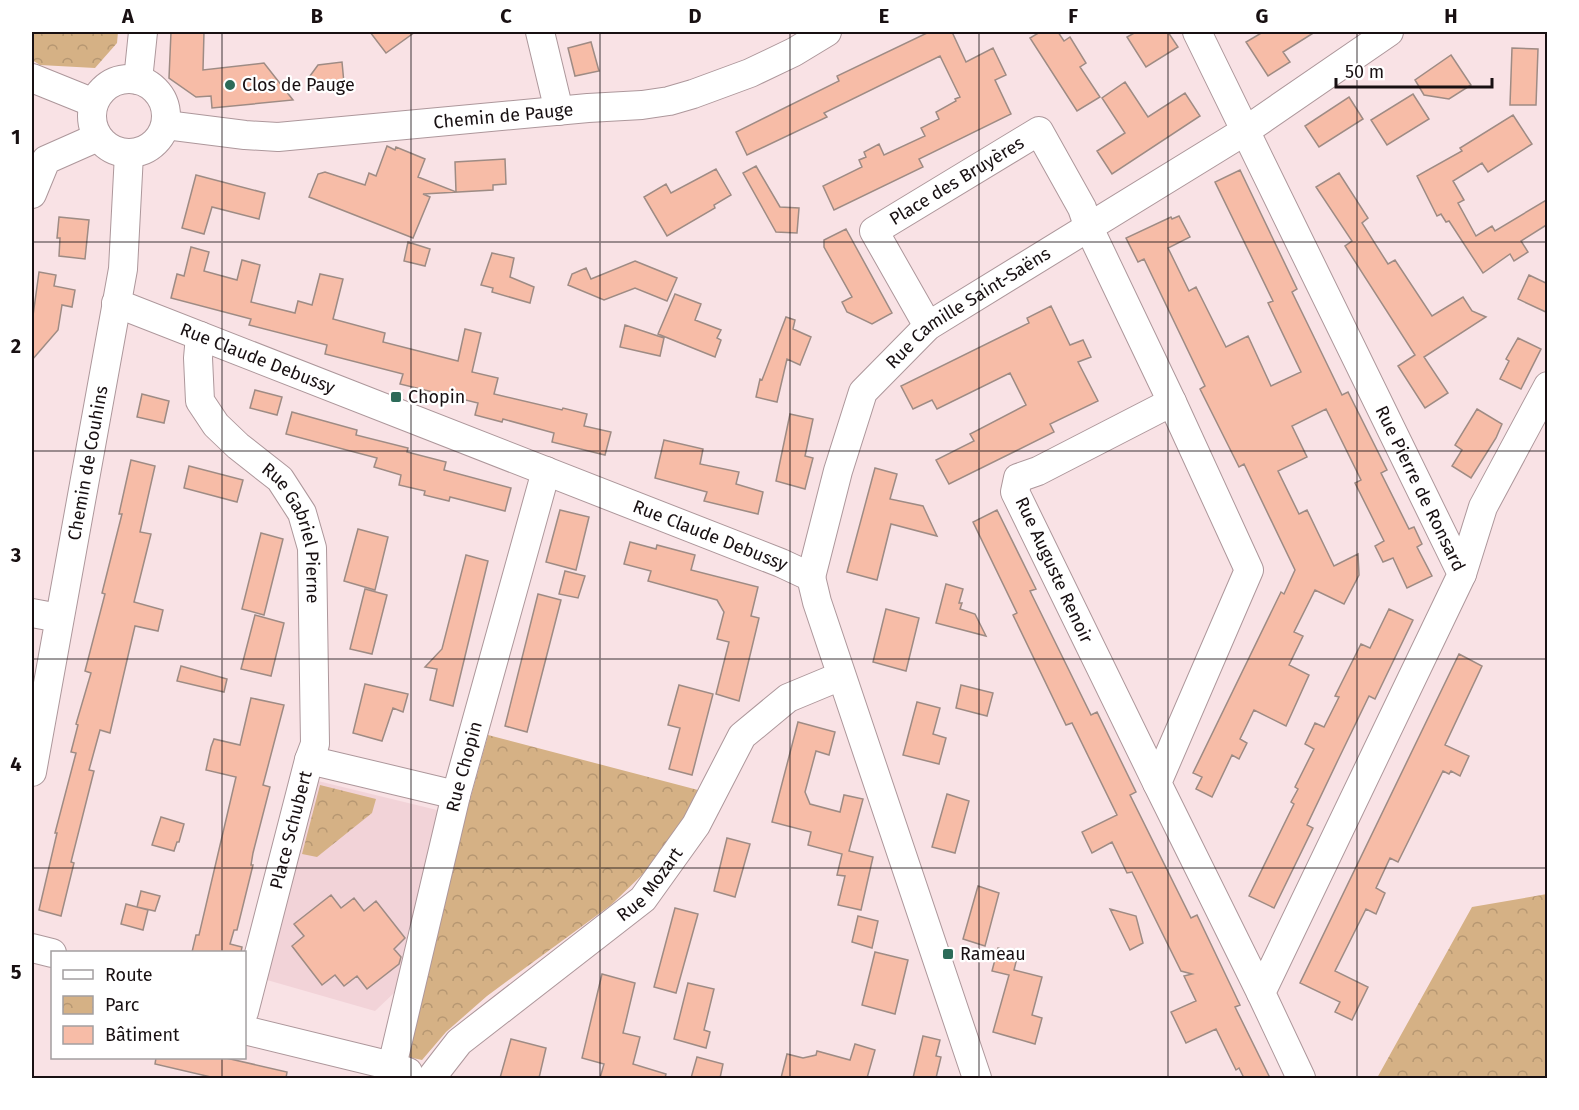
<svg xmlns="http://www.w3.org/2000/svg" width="1579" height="1110" viewBox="0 0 1579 1110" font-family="'Fira Sans',sans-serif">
	<defs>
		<pattern id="park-crowns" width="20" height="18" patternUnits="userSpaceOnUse" patternTransform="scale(1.5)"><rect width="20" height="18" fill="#d5b185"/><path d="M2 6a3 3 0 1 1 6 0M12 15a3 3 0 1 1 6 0" fill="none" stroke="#b69772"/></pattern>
	</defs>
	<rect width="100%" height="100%" fill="#f9e2e5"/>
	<path fill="#f2d3d8" d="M 318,781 L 441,811 L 396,991 L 375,1011 L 267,980 Z"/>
	<path fill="url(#park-crowns)" d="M 32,32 L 118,32 L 117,43 L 95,68 L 40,65 L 32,60 Z
		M 488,735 L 698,790 L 687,818 L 645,872 L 611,905 L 487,996 L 446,1032 L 422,1060 L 399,1055 Z
		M 320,785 L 376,799 L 372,813 L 317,857 L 302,854 Z
		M 1547,894 L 1547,1078 L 1377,1078 L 1472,907 Z"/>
	<path fill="#f7bca7" stroke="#9e8b84" stroke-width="1.5" d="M 171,32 L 204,32 L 203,70 L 264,63 L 293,100 L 212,108 L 211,96 L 196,97 L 169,78 Z
		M 370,32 L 415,32 L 386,53 Z
		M 929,32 L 952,32 L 966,62 L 993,48 L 1006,75 L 995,80 L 1011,114 L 919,159 L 923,167 L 834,210 L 823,186 L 862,167 L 859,160 L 866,157 L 864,152 L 879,144 L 884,155 L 925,136 L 921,128 L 939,119 L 936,112 L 956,101 L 955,99 L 960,97 L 940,56 L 824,113 L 827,117 L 747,155 L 736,132 L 839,81 L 837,76 Z
		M 1040,32 L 1058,32 L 1064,41 L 1070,37 L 1086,63 L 1080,67 L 1100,97 L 1077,111 L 1030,38 Z
		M 1136,32 L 1168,32 L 1178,47 L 1146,67 L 1127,37 Z
		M 1263,32 L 1315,32 L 1283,52 L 1290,62 L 1268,76 L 1246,42 Z
		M 591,42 L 599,71 L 575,76 L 568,48 Z
		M 1512,48 L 1538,49 L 1536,105 L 1510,105 Z
		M 1451,55 L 1471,85 L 1449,99 L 1424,95 L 1415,80 Z
		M 342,62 L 344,83 L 312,88 L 310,76 L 318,65 Z
		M 1125,82 L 1148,117 L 1185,93 L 1200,116 L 1112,174 L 1097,151 L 1125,133 L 1102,98 Z
		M 1413,94 L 1429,119 L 1387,145 L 1371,120 Z
		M 1349,97 L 1363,119 L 1319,147 L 1305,126 Z
		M 1513,115 L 1532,144 L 1488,172 L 1482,163 L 1453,181 L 1464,200 L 1458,203 L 1476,236 L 1492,226 L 1495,231 L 1548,199 L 1548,224 L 1521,241 L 1528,252 L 1514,261 L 1510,254 L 1483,273 L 1449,221 L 1446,222 L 1441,214 L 1437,216 L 1417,176 L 1462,151 L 1460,148 Z
		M 387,146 L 395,150 L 396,147 L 425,159 L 418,177 L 456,192 L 455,162 L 505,159 L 506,184 L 493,185 L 493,190 L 423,194 L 430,197 L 413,238 L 309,197 L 318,174 L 325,172 L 365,185 L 369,173 L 376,176 Z
		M 756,166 L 780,207 L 799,208 L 797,233 L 776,232 L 743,173 Z
		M 716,169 L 731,195 L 714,205 L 715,208 L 667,236 L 644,197 L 666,184 L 671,193 Z
		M 1240,170 L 1297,289 L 1292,292 L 1311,331 L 1342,395 L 1348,392 L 1387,470 L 1381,473 L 1409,529 L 1414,527 L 1422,544 L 1417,547 L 1432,576 L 1407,588 L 1393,558 L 1383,562 L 1375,546 L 1384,541 L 1355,483 L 1361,480 L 1326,409 L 1292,426 L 1307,457 L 1278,471 L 1299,514 L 1307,510 L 1334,566 L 1358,554 L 1359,575 L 1344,604 L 1315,590 L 1294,632 L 1303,636 L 1289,665 L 1309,675 L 1286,726 L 1254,710 L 1240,739 L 1247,743 L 1239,759 L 1232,755 L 1212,797 L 1196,789 L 1202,777 L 1193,773 L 1281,592 L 1284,594 L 1295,570 L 1244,464 L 1239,467 L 1200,389 L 1205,386 L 1144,259 L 1138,262 L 1126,238 L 1171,217 L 1172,219 L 1179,216 L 1190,237 L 1168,248 L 1189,291 L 1196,287 L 1226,347 L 1248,336 L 1271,386 L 1301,372 L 1268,303 L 1273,301 L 1215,182 Z
		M 1339,173 L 1368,218 L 1362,223 L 1388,264 L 1395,260 L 1432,316 L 1463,297 L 1472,311 L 1486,317 L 1424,357 L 1448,393 L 1425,408 L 1398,366 L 1415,355 L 1345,246 L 1352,241 L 1316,187 Z
		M 196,175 L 265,193 L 259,219 L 212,207 L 204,234 L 182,228 Z
		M 59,217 L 89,220 L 85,259 L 59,256 L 60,238 L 57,238 Z
		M 846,229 L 892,313 L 872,324 L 847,312 L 842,302 L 852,297 L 824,247 L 824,240 Z
		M 408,242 L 430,249 L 425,266 L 404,261 Z
		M 191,247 L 209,252 L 204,271 L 237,280 L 242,260 L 260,265 L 251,302 L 295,313 L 298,301 L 312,305 L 320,274 L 343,279 L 333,319 L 385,333 L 383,342 L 458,361 L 465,329 L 481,333 L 472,372 L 498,378 L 494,394 L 562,410 L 563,408 L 587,414 L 584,426 L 611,432 L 605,455 L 552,442 L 554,433 L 503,419 L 502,422 L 475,415 L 478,403 L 400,384 L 403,374 L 325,354 L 327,345 L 249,325 L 251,319 L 171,298 L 177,274 L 184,276 Z
		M 492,253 L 514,258 L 510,277 L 534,287 L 530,303 L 492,292 L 493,288 L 481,285 Z
		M 635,261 L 677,278 L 667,301 L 635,288 L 604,300 L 568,285 L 572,274 L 586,268 L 591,279 Z
		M 39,272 L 56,275 L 54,286 L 75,290 L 72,307 L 62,305 L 58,330 L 32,360 L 32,323 Z
		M 1529,275 L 1548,284 L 1548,313 L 1518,299 Z
		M 675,294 L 701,304 L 695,320 L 721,330 L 717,338 L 721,340 L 715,357 L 658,334 Z
		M 1051,306 L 1070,345 L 1083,340 L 1091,357 L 1078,362 L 1098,401 L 1050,424 L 1054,432 L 949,484 L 936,460 L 974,441 L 970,434 L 1026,405 L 1010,373 L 937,409 L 932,400 L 913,409 L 901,386 L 1029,323 L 1027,318 Z
		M 786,317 L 795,320 L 793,329 L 811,337 L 800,365 L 787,359 L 777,402 L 756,397 L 760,379 L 762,380 Z
		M 625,325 L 664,338 L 660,356 L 620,347 Z
		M 1518,338 L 1541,349 L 1521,389 L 1500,379 L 1509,361 L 1506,359 Z
		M 255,390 L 282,397 L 277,415 L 250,408 Z
		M 142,394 L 169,401 L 164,423 L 137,417 Z
		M 1477,409 L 1502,424 L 1496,438 L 1471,478 L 1452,466 L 1462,450 L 1455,445 Z
		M 292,412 L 357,430 L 356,435 L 408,448 L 407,452 L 446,462 L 444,470 L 511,488 L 505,511 L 450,497 L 449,501 L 424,495 L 425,491 L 399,485 L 401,475 L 374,467 L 377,458 L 286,434 Z
		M 790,414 L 813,419 L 805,456 L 813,458 L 805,489 L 776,481 Z
		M 664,440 L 703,449 L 700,464 L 739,472 L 736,484 L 763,492 L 758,514 L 704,501 L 707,492 L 655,478 Z
		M 131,460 L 155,466 L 140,532 L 151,534 L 134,602 L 163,610 L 158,631 L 135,626 L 110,733 L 100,730 L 89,770 L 94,771 L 71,862 L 74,863 L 61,916 L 39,910 L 57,833 L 55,833 L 76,753 L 71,752 L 78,725 L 76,724 L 91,673 L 85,671 L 105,594 L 102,593 L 122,514 L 119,514 Z
		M 189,466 L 243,480 L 237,502 L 184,488 Z
		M 875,468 L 897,474 L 890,499 L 923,506 L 937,536 L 891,524 L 877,580 L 847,572 Z
		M 560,510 L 589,517 L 576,570 L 546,562 Z
		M 997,510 L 1036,589 L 1030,591 L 1091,715 L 1097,712 L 1136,792 L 1130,795 L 1191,918 L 1197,915 L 1240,1005 L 1235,1007 L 1270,1078 L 1244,1078 L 1239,1068 L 1236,1070 L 1216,1029 L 1186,1043 L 1171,1012 L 1196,1001 L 1184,976 L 1192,974 L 1181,971 L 1132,872 L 1127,873 L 1112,842 L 1092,853 L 1082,832 L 1117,815 L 1072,723 L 1066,725 L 1013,615 L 1017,613 L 973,522 Z
		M 358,529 L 388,537 L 375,590 L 344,581 Z
		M 261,533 L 283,539 L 264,615 L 242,609 Z
		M 630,542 L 656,549 L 657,545 L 695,555 L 691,570 L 758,587 L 751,616 L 759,618 L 739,701 L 716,694 L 729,642 L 717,639 L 724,612 L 717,600 L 648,581 L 651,571 L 624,564 Z
		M 466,555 L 488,561 L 453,706 L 430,700 L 437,669 L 425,667 L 442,649 Z
		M 565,571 L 585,576 L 578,598 L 559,594 Z
		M 946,584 L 963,589 L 959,603 L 962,603 L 960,609 L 975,614 L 986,636 L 936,623 Z
		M 365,589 L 387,595 L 372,654 L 350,649 Z
		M 538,594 L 561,600 L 527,732 L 505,726 Z
		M 886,609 L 919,618 L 906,671 L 873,662 Z
		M 1389,609 L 1413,620 L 1375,699 L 1369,696 L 1338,760 L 1307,825 L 1313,828 L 1274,908 L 1249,896 L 1294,804 L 1291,802 L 1298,789 L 1295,787 L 1314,749 L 1305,744 L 1315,723 L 1324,727 L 1339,697 L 1335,696 L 1361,644 L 1370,648 Z
		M 255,615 L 284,623 L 271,676 L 241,669 Z
		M 1459,654 L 1482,666 L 1445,745 L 1469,756 L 1460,776 L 1451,771 L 1449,774 L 1443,771 L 1398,862 L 1390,858 L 1376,888 L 1385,893 L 1376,914 L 1366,909 L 1335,971 L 1368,987 L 1352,1020 L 1335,1012 L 1340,1002 L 1300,983 Z
		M 181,666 L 227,679 L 224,692 L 177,681 Z
		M 365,684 L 408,694 L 403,712 L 393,708 L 382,741 L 353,733 Z
		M 679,685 L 713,694 L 692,775 L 669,769 L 680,728 L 668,725 Z
		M 961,685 L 993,693 L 987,716 L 956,708 Z
		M 251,698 L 284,705 L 263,785 L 270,787 L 253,853 L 251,865 L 253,865 L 237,930 L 234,930 L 230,944 L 242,947 L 241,952 L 192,952 L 196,935 L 199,935 L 236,777 L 206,770 L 211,747 L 214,739 L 240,745 Z
		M 917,702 L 940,708 L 933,734 L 946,738 L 939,764 L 903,755 Z
		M 798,722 L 835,732 L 829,755 L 816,751 L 805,792 L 810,804 L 840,812 L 844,795 L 863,799 L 849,851 L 873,857 L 861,910 L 838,905 L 845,876 L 837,875 L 842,854 L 808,845 L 811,832 L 772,822 Z
		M 947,794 L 969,801 L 955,853 L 932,847 Z
		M 161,817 L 184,824 L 179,842 L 177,842 L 174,851 L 152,845 Z
		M 727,838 L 750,844 L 735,897 L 714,891 Z
		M 978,886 L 999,893 L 985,946 L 963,939 Z
		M 141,891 L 160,896 L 155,911 L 137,907 Z
		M 331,895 L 341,908 L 354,898 L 364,911 L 376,901 L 405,938 L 394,949 L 401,957 L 399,964 L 367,989 L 357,976 L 344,986 L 335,975 L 322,985 L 292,946 L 304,936 L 294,924 Z
		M 126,904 L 148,910 L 143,930 L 121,924 Z
		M 675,908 L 698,914 L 676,993 L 654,987 Z
		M 1110,909 L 1136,916 L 1143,943 L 1130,950 Z
		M 858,916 L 878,921 L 872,948 L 852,942 Z
		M 998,948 L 1018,954 L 1014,970 L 1042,977 L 1032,1015 L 1042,1018 L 1035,1044 L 993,1032 L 1009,975 L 992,971 Z
		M 875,952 L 908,960 L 895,1014 L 862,1005 Z
		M 602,974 L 635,983 L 623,1033 L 640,1037 L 633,1064 L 666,1074 L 665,1078 L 600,1078 L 604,1064 L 582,1058 Z
		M 688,983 L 714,989 L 704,1030 L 710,1032 L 706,1048 L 674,1039 Z
		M 923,1036 L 940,1040 L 936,1056 L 941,1057 L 936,1078 L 913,1078 Z
		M 511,1039 L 546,1048 L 539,1078 L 500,1078 Z
		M 855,1044 L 875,1050 L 867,1078 L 781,1078 L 787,1054 L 803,1058 L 816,1055 L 817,1051 L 850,1060 Z
		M 697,1057 L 723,1064 L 720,1078 L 691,1078 Z
		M 156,1058 L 226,1058 L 287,1072 L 286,1078 L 215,1078 L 155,1064 Z"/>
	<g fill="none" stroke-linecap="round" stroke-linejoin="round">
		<defs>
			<g id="minor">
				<path d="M 540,32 L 559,111"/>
				<path id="s1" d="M 1197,32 L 1462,574 L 1261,993 L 1301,1078"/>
				<path d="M 32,78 L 94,103"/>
				<circle cx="129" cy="116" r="37"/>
				<path d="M 138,80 L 143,32"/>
				<path id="s2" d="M 166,125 L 245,135 L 278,137 L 588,108 L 642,105 L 669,101 L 693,94 L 750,73 L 794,52 L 827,32"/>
				<path d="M 32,194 L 46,160 L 98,137"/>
				<path id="s3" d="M 116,303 L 781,563 L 811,577 L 817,602 L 977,1078"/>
				<path id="s4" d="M 928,326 L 874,231 L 1039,131 L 1082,208 L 1089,228 L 1172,402 L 1249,570 L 1157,783 L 1261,993"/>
				<path id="s5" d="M 200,336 L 198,358 L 200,401 L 216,425 L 238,446 L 280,479 L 302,513 L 312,548 L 315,744 L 309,760"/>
				<path d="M 1462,574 L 1483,507 L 1548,386"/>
				<path id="s6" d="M 811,577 L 838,471 L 863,392 L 928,326 L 1245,131 L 1389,32"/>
				<path d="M 32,613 L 59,618"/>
				<path id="s7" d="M 32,772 L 123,269 L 129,154"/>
				<path d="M 1157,783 L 1015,492 L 1018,478 L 1038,471 L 1172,402"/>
				<path d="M 32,948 L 52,953"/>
				<path id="s8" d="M 244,1012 L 309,760 L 456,795"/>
				<path d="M 244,1030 L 392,1066 L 408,1072"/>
				<path id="s9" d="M 392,1066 L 456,795 L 546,471"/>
				<path id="s10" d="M 431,1078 L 459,1042 L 643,899 L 696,825 L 742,736 L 788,698 L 841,676"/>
			</g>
		</defs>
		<use href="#minor" stroke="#ad979b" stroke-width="30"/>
		<use href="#minor" stroke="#fff" stroke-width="28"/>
	</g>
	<path fill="none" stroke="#181012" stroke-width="1.5" stroke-opacity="0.55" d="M 222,32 L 222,952M 411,32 L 411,1078M 600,32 L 600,1078M 790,32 L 790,1078M 979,32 L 979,1078M 1168,32 L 1168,1078M 1357,32 L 1357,1078M 32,242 L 1548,242M 32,451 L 1548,451M 32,659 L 1548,659M 32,868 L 1548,868M 222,1058 L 222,1078"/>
	<g fill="#2c6b59" stroke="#fff" stroke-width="2">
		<circle cx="230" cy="85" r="6"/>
		<rect x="390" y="391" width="12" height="12" rx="3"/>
		<rect x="942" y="948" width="12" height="12" rx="3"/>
	</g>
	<g text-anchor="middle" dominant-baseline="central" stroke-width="4.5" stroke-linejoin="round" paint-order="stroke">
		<g font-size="18" fill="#181012" stroke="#fff" text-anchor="start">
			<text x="242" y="85">Clos de Pauge</text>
			<text x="408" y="397">Chopin</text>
			<text x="960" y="954">Rameau</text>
		</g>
		<g font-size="18" fill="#181012" stroke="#fff">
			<text stroke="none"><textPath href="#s2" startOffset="339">Chemin de Pauge</textPath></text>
			<text stroke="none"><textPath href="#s4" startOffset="206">Place des Bruyères</textPath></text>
			<text stroke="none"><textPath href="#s6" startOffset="328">Rue Camille Saint-Saëns</textPath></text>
			<text stroke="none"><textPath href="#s3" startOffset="152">Rue Claude Debussy</textPath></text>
			<text stroke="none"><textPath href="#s7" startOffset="314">Chemin de Couhins</textPath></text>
			<text stroke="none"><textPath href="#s1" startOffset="508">Rue Pierre de Ronsard</textPath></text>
			<text stroke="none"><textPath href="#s3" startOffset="638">Rue Claude Debussy</textPath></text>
			<text stroke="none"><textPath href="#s5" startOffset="234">Rue Gabriel Pierne</textPath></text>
			<text transform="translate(1054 570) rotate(65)">Rue Auguste Renoir</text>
			<text stroke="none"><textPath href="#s9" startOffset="308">Rue Chopin</textPath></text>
			<text stroke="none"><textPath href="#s8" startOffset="188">Place Schubert</textPath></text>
			<text stroke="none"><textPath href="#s10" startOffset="294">Rue Mozart</textPath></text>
		</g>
	</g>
	<rect width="1579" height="1110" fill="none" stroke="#ffffff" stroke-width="66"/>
	<rect x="51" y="951" width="195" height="108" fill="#ffffff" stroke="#a39fa0" stroke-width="1.5"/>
	<rect x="63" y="970" width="30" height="9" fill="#ffffff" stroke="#a39fa0" stroke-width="1.5"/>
	<text x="105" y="981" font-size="18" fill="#181012">Route</text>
	<rect x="63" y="996" width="30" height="18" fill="url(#park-crowns)" stroke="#a39fa0" stroke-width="1.5"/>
	<text x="105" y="1011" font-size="18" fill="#181012">Parc</text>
	<rect x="63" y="1026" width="30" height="18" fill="#f7bca7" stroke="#a39fa0" stroke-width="1.5"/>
	<text x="105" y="1041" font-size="18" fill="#181012">Bâtiment</text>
	<path d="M1336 78v9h156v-9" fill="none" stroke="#181012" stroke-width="3"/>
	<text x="1345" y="78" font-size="18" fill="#181012" stroke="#ffffff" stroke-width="4.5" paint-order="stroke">50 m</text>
	<rect x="33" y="33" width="1513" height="1044" fill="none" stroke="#181012" stroke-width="2"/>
	<g font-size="20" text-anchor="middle" font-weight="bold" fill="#181012">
		<text x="128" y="23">A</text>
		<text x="317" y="23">B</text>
		<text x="506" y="23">C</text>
		<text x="695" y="23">D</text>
		<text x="884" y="23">E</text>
		<text x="1073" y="23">F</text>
		<text x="1262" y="23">G</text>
		<text x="1451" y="23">H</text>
		<text x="16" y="144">1</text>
		<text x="16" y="353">2</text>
		<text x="16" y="562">3</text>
		<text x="16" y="771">4</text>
		<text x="16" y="979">5</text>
	</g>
</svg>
